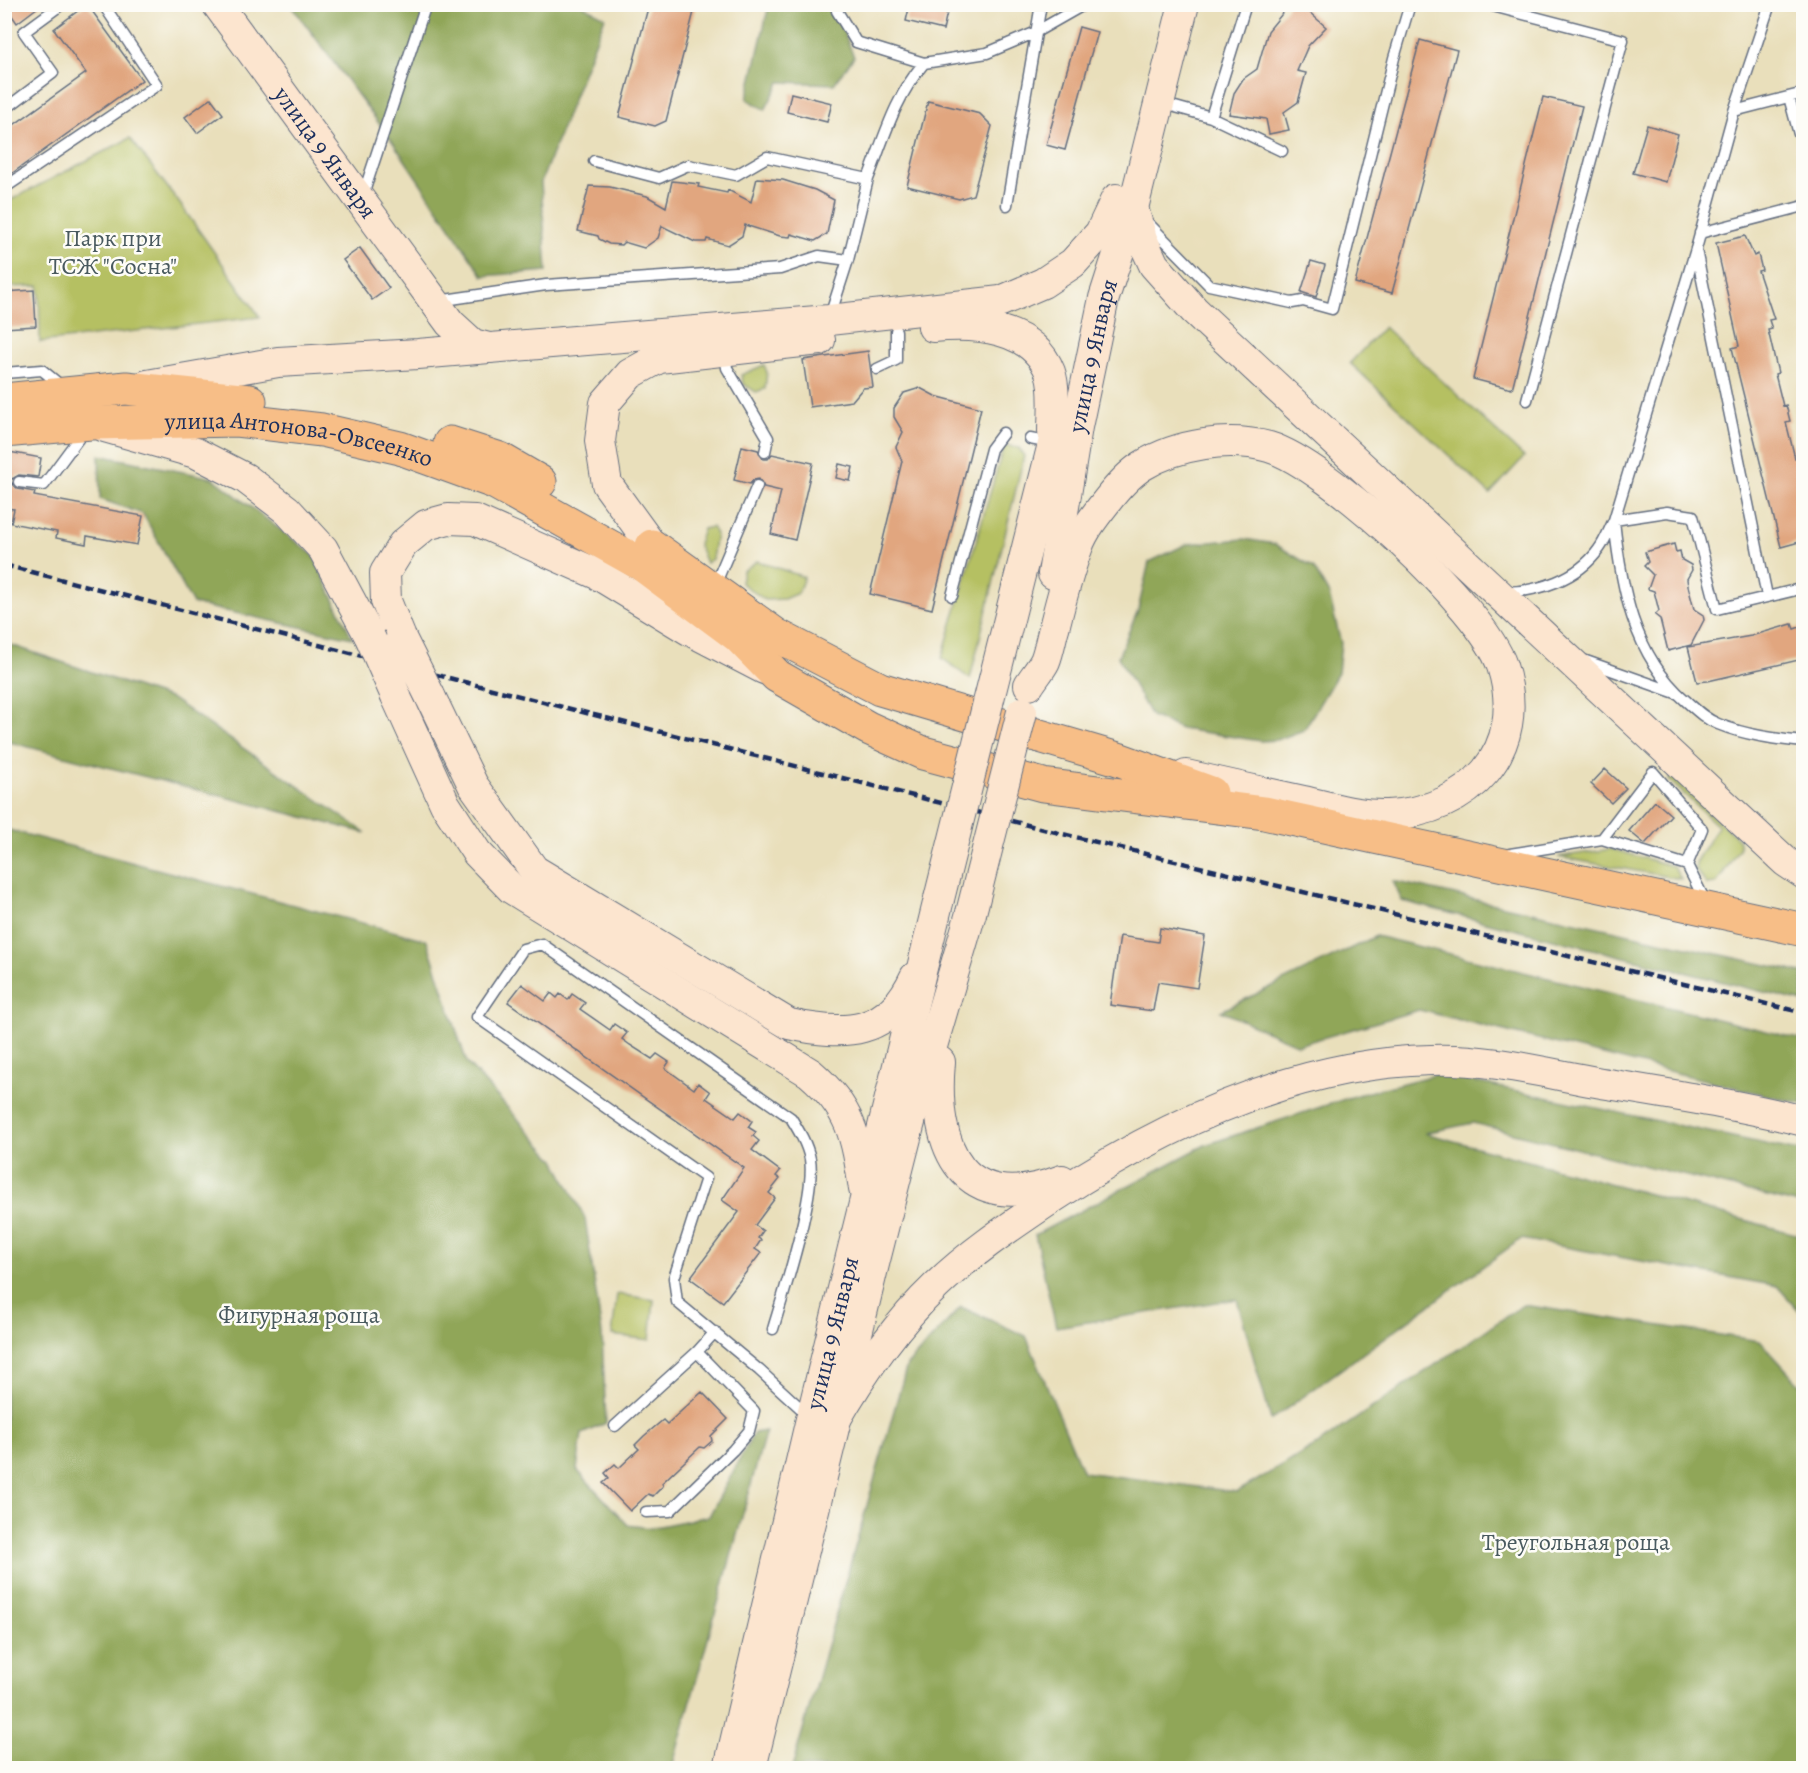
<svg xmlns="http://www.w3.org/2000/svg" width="1808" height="1773" viewBox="0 0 1808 1773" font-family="Alegreya,serif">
	<rect width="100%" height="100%" fill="#fdfcf7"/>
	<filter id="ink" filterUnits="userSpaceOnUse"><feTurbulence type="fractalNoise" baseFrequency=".0167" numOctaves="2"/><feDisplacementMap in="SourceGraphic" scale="12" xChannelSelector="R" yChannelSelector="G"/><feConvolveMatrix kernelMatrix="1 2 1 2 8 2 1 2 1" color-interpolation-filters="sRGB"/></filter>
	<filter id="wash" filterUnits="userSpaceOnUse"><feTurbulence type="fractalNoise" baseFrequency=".008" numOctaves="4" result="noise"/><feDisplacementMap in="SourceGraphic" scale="24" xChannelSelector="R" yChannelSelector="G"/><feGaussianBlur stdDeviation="1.35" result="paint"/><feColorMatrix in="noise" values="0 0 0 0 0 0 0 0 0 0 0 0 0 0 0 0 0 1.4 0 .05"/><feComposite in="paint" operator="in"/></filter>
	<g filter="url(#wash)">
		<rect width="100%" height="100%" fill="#e9dfbb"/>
		<path fill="#b5c062" stroke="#687860" stroke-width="1.5" d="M 130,138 L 178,201 L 260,317 L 40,342 L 39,286 L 5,287 L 5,203 Z
			M 1384,327 L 1524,457 L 1490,494 L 1350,363 Z
			M 764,365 L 767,372 L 765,389 L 756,392 L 743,384 L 741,375 Z
			M 1004,445 L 1019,448 L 1024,456 L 970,679 L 942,658 Z
			M 712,527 L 716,534 L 712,559 L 706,563 L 698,544 L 703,529 Z
			M 757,561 L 804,577 L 798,593 L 784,599 L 765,600 L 741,583 L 743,571 Z
			M 1672,776 L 1738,839 L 1740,847 L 1716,884 L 1707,885 L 1695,869 L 1697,859 L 1718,826 L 1669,780 Z
			M 1611,849 L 1673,866 L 1681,879 L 1558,857 Z
			M 617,1294 L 654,1300 L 650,1340 L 612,1335 Z"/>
		<path fill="#90a658" stroke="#566a5b" stroke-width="1.5" d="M 580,4 L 605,17 L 541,182 L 547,271 L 483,276 L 392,141 L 291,5 Z
			M 769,5 L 833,5 L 854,57 L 834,84 L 780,82 L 765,110 L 747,99 Z
			M 99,455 L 213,478 L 313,555 L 352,638 L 193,604 L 143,514 L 100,499 Z
			M 1244,539 L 1275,544 L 1313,567 L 1329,594 L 1341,643 L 1338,673 L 1304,730 L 1277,740 L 1261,741 L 1181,729 L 1151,716 L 1118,657 L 1138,610 L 1149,562 L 1187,544 Z
			M 5,643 L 172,699 L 366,833 L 5,741 Z
			M 5,829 L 427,940 L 467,1063 L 555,1160 L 585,1218 L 602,1334 L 606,1423 L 582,1434 L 577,1470 L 628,1525 L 650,1528 L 709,1516 L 754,1433 L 766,1431 L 672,1768 L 5,1768 Z
			M 1393,881 L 1803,973 L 1803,1002 L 1402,901 Z
			M 1376,936 L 1803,1040 L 1803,1104 L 1419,1010 L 1298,1045 L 1221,1011 Z
			M 1438,1074 L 1803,1152 L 1803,1205 L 1473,1123 L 1425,1133 L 1803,1236 L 1803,1315 L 1777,1286 L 1521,1239 L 1271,1420 L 1237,1299 L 1056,1327 L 1035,1235 L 1205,1145 L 1357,1095 Z
			M 1523,1305 L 1760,1341 L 1803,1388 L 1803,1768 L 792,1768 L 907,1365 L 961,1307 L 1026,1336 L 1083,1472 L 1237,1492 L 1317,1445 Z"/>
		<g id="blocks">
			<path fill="#e1a67f" d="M 4,4 L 42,4 L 17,23 Z
				M 87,4 L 142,80 L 4,179 L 4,132 L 86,73 L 54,29 Z
				M 649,4 L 696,4 L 666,121 L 655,126 L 619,117 Z
				M 910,4 L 949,4 L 943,30 L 906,21 Z
				M 1290,4 L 1300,4 L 1326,27 L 1308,46 L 1297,71 L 1306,73 L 1298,102 L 1284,112 L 1289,130 L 1269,134 L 1266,119 L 1229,114 L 1234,93 L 1243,79 L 1257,69 L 1268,31 Z
				M 1079,27 L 1097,32 L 1065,150 L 1046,145 Z
				M 1420,40 L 1457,50 L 1392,293 L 1355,283 Z
				M 791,93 L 832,103 L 827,122 L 787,112 Z
				M 1543,97 L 1582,106 L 1512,389 L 1473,379 Z
				M 211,98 L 223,114 L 197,133 L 185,117 Z
				M 928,101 L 980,114 L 992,126 L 973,195 L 959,199 L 907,186 Z
				M 1647,125 L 1678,134 L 1666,182 L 1633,173 Z
				M 757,178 L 783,180 L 815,190 L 834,200 L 827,234 L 815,241 L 791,234 L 790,237 L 780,236 L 745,225 L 742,236 L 728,245 L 707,239 L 706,242 L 695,242 L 662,226 L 658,238 L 644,248 L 624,242 L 621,245 L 609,244 L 599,239 L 598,236 L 578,231 L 589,186 L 610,187 L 647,196 L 666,207 L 672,181 L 699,184 L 698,187 L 727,193 L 728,190 L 751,202 Z
				M 1745,236 L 1754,256 L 1758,254 L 1762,270 L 1758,271 L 1774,319 L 1769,320 L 1772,329 L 1768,330 L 1778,373 L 1775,374 L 1783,406 L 1786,405 L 1790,421 L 1786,422 L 1795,458 L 1799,457 L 1803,478 L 1803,541 L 1781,547 L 1732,348 L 1739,346 L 1716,243 Z
				M 360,248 L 389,288 L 372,300 L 343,260 Z
				M 1311,261 L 1325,265 L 1316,297 L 1301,292 Z
				M 34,290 L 36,326 L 4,328 L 4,292 Z
				M 868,351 L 873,387 L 863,388 L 852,401 L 810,407 L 803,360 Z
				M 920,388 L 935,396 L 981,408 L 932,609 L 870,594 L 902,461 L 896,447 L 903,432 L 894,417 L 894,408 L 904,393 Z
				M 742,446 L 758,450 L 763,459 L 768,459 L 772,454 L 813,463 L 795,540 L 771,534 L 781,491 L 764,487 L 759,479 L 753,480 L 750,484 L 734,480 Z
				M 4,451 L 41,458 L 38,477 L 19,475 L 12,479 L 4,472 Z
				M 839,464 L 853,467 L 850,481 L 836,478 Z
				M 12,483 L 18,489 L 35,492 L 34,496 L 143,516 L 137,545 L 87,536 L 86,544 L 56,538 L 57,532 L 11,523 L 14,509 L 4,508 L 4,488 Z
				M 1674,544 L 1676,552 L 1680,551 L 1682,560 L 1691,565 L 1692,570 L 1687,579 L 1688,586 L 1694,609 L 1703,615 L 1704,620 L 1691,645 L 1668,651 L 1660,619 L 1655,615 L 1659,611 L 1654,591 L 1648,589 L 1653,575 L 1644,566 L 1648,562 L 1645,552 Z
				M 1792,624 L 1794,629 L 1803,626 L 1803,659 L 1708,681 L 1697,682 L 1688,647 L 1751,636 Z
				M 1605,769 L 1626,788 L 1611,803 L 1591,784 Z
				M 1655,801 L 1671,815 L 1645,844 L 1629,831 Z
				M 1160,928 L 1205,936 L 1197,988 L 1158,982 L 1153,1011 L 1110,1005 L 1120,936 L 1158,942 Z
				M 522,984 L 545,1001 L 551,993 L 557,998 L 560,994 L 568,1000 L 572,994 L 585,1003 L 580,1009 L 610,1030 L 614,1024 L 627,1033 L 622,1039 L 630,1045 L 652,1059 L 657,1054 L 669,1062 L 665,1068 L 694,1089 L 698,1083 L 710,1092 L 706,1098 L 735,1118 L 740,1112 L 752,1121 L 748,1127 L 756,1132 L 753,1136 L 759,1141 L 752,1150 L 780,1171 L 776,1176 L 780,1179 L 769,1193 L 775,1198 L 755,1225 L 763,1231 L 758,1238 L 761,1240 L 755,1249 L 761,1253 L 723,1302 L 690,1278 L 739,1212 L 722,1200 L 744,1168 L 508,1002 Z
				M 702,1392 L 728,1419 L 711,1436 L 712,1441 L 704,1448 L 700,1447 L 662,1483 L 663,1486 L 653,1496 L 648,1494 L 630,1511 L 603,1483 L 609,1478 L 605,1473 L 615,1464 L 619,1468 L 639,1449 L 635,1445 L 644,1436 L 663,1420 L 667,1424 Z"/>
		</g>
	</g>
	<g filter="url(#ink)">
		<use href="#blocks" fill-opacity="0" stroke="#636d7f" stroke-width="1.5"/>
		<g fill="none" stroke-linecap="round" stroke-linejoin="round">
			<defs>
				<path id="lane" d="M 838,4 L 837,11 L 856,42 L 924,63 L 987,53 L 1034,33 L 1085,4
					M 1485,4 L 1623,40 L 1527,400
					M 1789,97 L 1799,134
					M 1161,103 L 1211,117 L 1282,151
					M 4,110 L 53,73 L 24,32 L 62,4
					M 1734,111 L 1804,93
					M 1211,117 L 1246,4
					M 594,161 L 659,178 L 688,165 L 736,175 L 767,157 L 868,179 L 848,260 L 830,316
					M 868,179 C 884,138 895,97 924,63
					M 4,188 L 157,85 L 103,4
					M 363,195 L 426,4
					M 1007,205 L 1041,4
					M 1146,221 L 1209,285 L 1292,303 L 1303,301 L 1332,309 L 1394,58 L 1410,4
					M 1700,233 L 1804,206
					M 1696,250 L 1767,596
					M 438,301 L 546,285 L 780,269 L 819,256 L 848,260
					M 725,351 L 727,368 L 768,438 L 765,452
					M 877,369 L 896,360 L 896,331
					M 4,373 L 42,370 L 64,388
					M 1030,439 L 1051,443
					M 4,480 L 5,480
					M 19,482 L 44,485 L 84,431
					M 1614,520 L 1667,512 L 1693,516 L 1717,609 L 1804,588
					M 1614,521 C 1621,586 1633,655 1685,700 C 1695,709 1705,719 1718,724 C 1745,735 1775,739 1804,742
					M 715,585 L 757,486
					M 1504,592 C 1538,592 1578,579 1599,549 C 1605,541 1609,530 1614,520 L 1696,249 L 1734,111 L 1770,4
					M 952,596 L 991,449 L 1003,433
					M 1583,660 L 1676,693
					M 1510,854 L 1602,839 L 1687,865 L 1702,829 L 1653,772 L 1602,839
					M 1687,865 L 1705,901
					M 773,1329 C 784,1292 816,1194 810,1159 C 807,1144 799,1131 791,1118 L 542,944 L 523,949 L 477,1017 L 706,1178 L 674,1278 L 677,1302 L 759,1370 L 808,1415
					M 615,1426 L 697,1352 L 715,1332
					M 646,1512 L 670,1511 L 733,1450 L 749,1431 L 754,1411 L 697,1352"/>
				<g id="secondary">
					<path id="s1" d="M 217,4 L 450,323 L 473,344 L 489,348"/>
					<path d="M 1133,208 L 1142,239 L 1154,265 L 1194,310 L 1786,862 L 1804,874"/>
					<path d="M 933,327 C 974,323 1032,326 1050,372 C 1056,389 1053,414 1053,432"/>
					<path d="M 147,385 L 278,362 L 418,354 L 829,320 L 1001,301 L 1043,283 L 1073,263 L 1100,233 L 1116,199"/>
					<path d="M 105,427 L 196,453 L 245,478 L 287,510 L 323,549 L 370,637"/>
					<path d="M 652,546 L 607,484 L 600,441 L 605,403 L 630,374 L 659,358 L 820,340"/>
					<path id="s2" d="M 1053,574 L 1077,427 L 1104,298 L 1133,208 L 1184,4"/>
					<path d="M 401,638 L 386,601 L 385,573 L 403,544 L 426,525 L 448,519 L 475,520 L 597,574 L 689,630 L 764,669"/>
					<path d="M 1029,685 C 1034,677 1041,669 1045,661 C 1049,651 1051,638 1054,628 C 1061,600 1068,572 1078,546 C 1084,530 1095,516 1106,502 C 1116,489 1128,475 1142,466 C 1177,444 1229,436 1269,447 C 1327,464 1483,608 1502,666 C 1529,750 1470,812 1387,815 C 1358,816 1331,807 1303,801 C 1264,792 1225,784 1186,775"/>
					<path d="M 396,696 L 445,804 L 477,853 L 512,889 L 810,1073 C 852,1109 856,1137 864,1189"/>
					<path d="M 430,696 L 473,785 L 534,870 L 789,1024 C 845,1036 888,1036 915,977"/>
					<path d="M 988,703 L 1061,412"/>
					<path d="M 940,1062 C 932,1149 963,1218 1062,1180"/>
					<path d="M 833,1424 C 861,1375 894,1326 936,1286 C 970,1253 1011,1226 1051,1199 C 1163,1125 1294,1063 1431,1060 C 1488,1058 1541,1072 1596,1082 C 1666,1094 1735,1104 1804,1121"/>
					<path id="s3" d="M 729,1768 L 811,1419 L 939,899"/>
					<path d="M 751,1768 L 874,1264 L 911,1118 L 971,913"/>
				</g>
				<g id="highway">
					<path d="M 4,400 L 126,388 L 250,401"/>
					<path id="s4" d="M 4,431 L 91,423 L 236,420 L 322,430 L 400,448 L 494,482 L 641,564 L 738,636 L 777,676 L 868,728 L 923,753 L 1043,785 L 1264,813 L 1804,930"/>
					<path d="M 450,443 L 500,459 L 540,482"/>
					<path d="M 652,546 L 776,635 L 880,689 L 1118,759 L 1211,793"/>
				</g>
			</defs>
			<use href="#lane" stroke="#636d7f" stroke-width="13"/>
			<use href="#secondary" stroke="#636d7f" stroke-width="32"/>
			<use href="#highway" stroke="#636d7f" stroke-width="35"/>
			<use href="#lane" stroke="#fff" stroke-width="10"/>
			<use href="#secondary" stroke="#fce5cf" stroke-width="30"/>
			<use href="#highway" stroke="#f7be87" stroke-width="33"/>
			<path stroke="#1b2f5e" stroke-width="4.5" stroke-dasharray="9 4.5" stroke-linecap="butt" d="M 4,565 L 1063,834 L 1804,1013"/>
			<defs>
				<path id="secondary-bridge" d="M 370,637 L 396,696
					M 401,638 L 430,696
					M 939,899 L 988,703
					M 971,913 L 1022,712"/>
			</defs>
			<use href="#secondary-bridge" stroke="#636d7f" stroke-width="32" stroke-linecap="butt"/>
			<use href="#secondary-bridge" stroke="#fce5cf" stroke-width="30"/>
		</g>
	</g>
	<g text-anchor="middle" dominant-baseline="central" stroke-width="5" stroke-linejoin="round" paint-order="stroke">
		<g font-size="24" fill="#1b2f5e" stroke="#fdfcf7">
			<text stroke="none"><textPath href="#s1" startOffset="184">улица 9 Января</textPath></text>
			<text stroke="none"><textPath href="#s2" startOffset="222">улица 9 Января</textPath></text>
			<text stroke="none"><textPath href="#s4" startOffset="297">улица Антонова-Овсеенко</textPath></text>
			<text stroke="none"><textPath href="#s3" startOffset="447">улица 9 Января</textPath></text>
		</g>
		<g font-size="24" fill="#495a5f" stroke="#fdfcf7">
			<text x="113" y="238">Парк при<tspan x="113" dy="28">ТСЖ "Сосна"</tspan></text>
			<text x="299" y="1315">Фигурная роща</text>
			<text x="1576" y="1542">Треугольная роща</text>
		</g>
	</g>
	<rect width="1808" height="1773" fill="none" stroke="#fdfcf7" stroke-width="24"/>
</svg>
